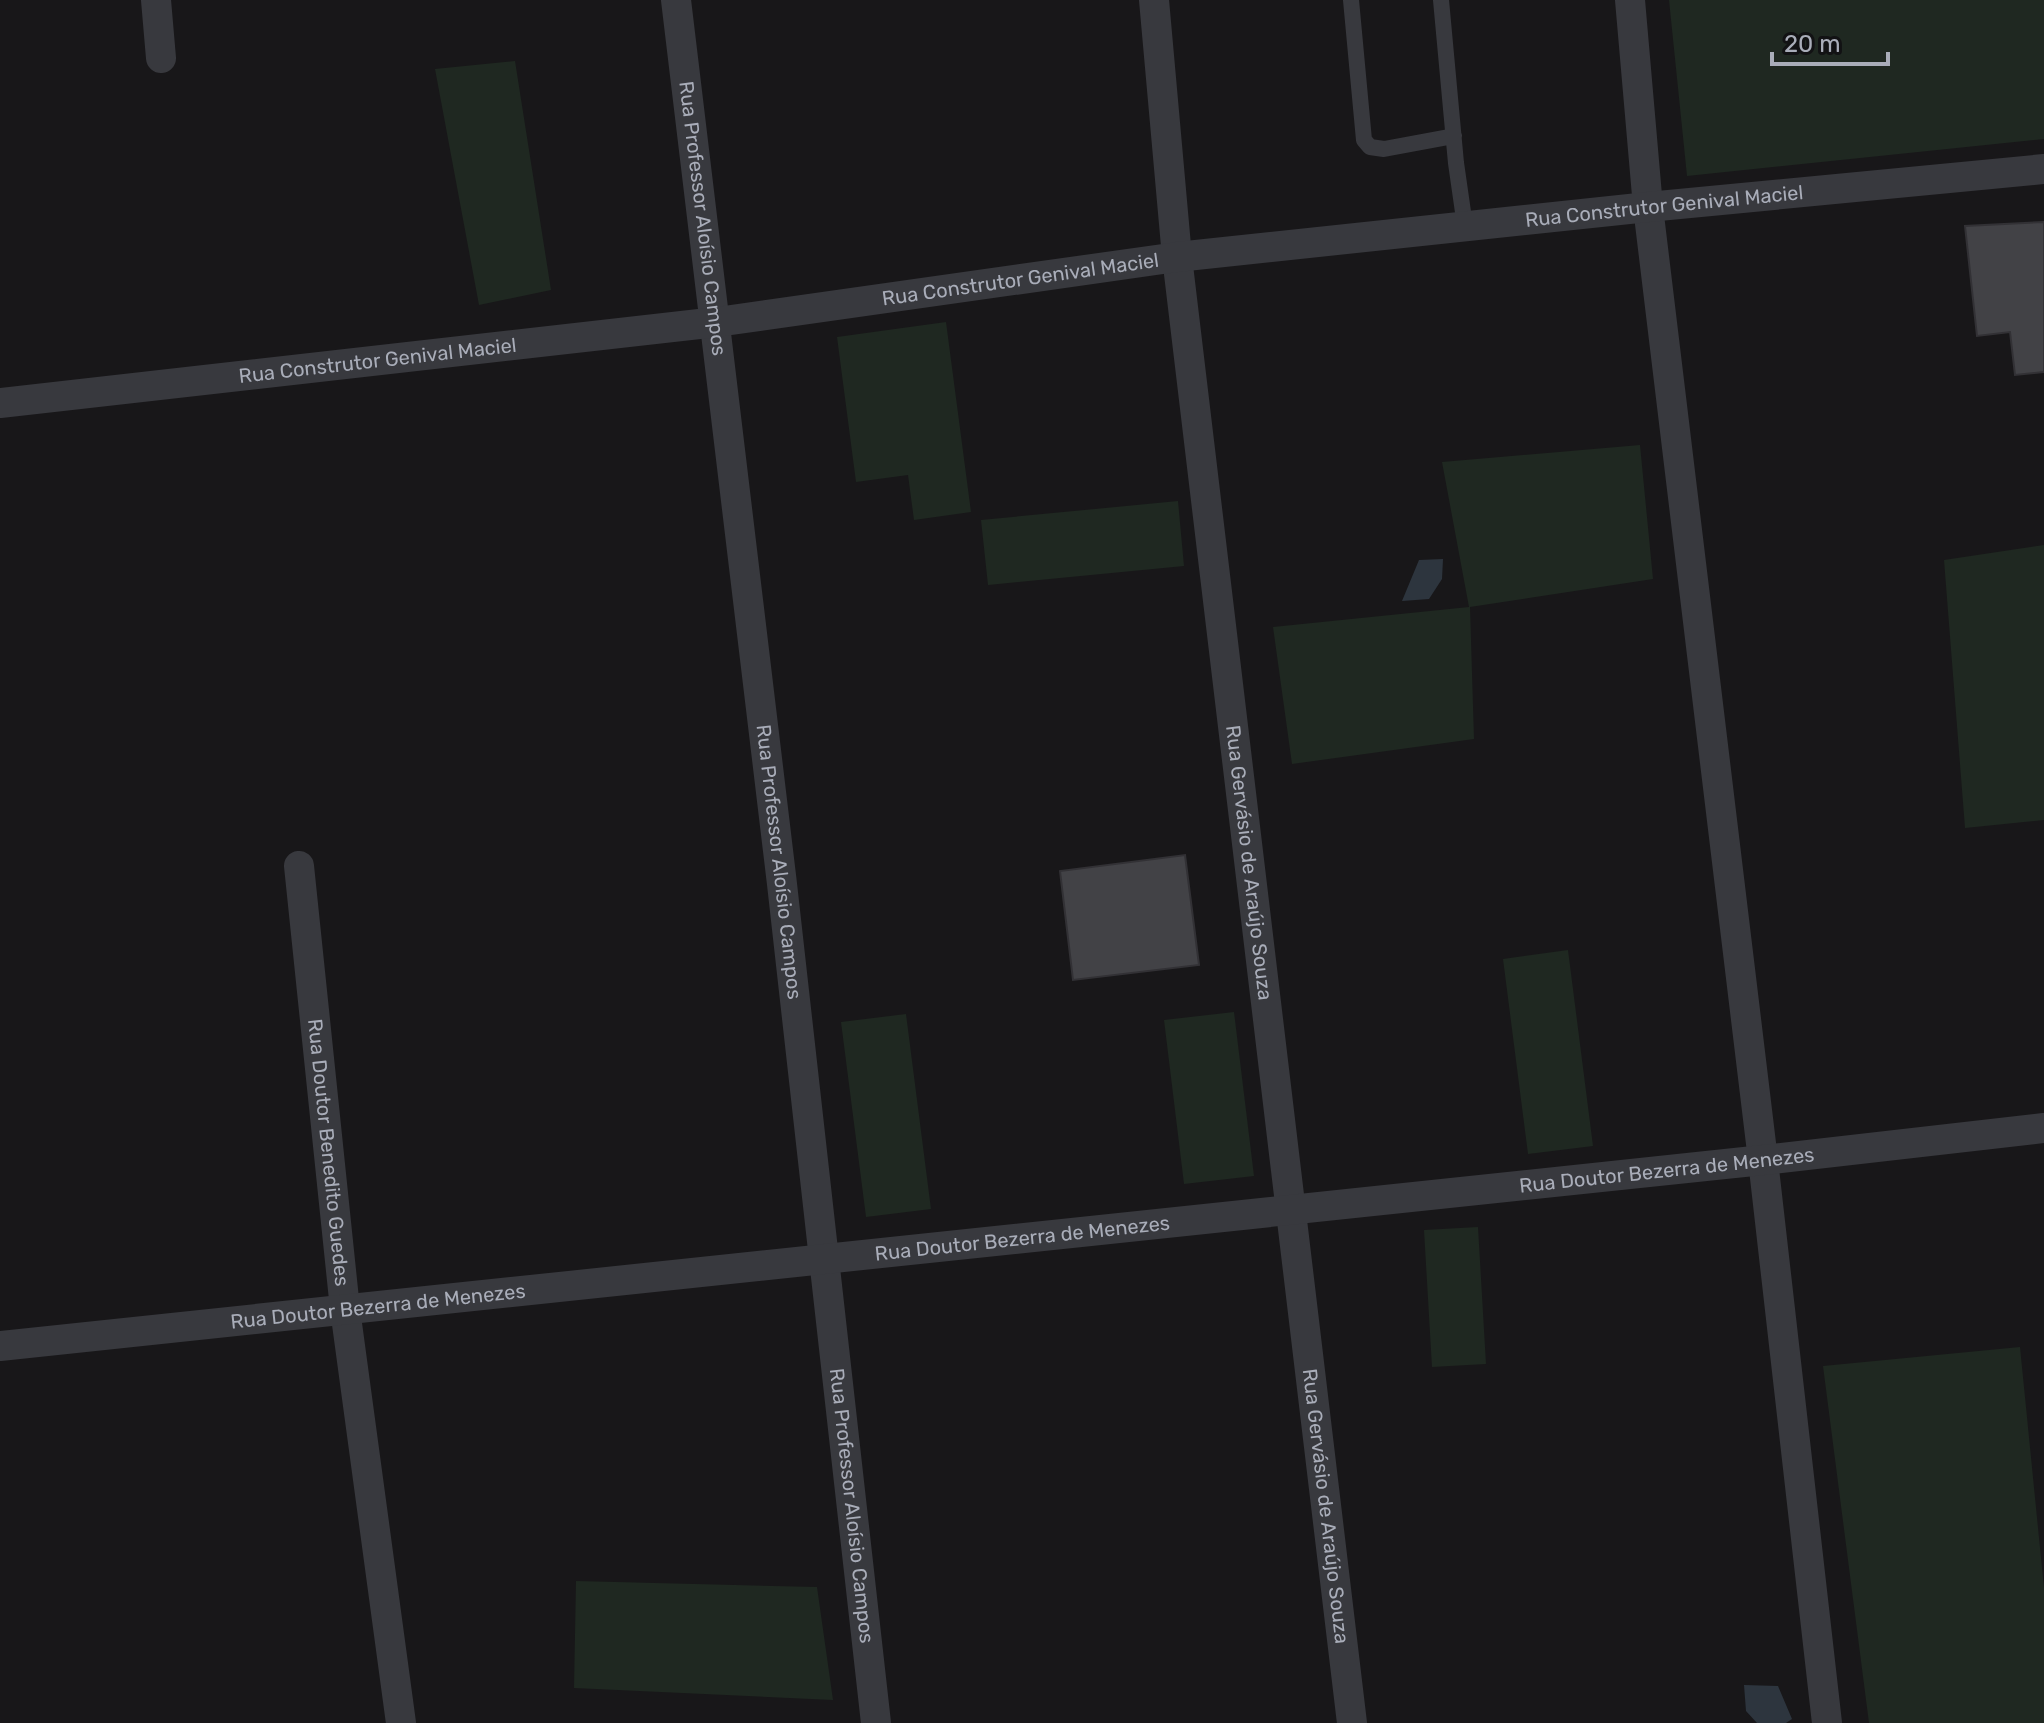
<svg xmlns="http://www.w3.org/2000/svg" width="2044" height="1723" viewBox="0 0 2044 1723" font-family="Rubik,sans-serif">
	<rect width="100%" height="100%" fill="#181719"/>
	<path fill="#1f2821" d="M 1669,0 L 2044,0 L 2044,139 L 1687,176 Z
		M 515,61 L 551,290 L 479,305 L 435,69 Z
		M 946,322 L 971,512 L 914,520 L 908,475 L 856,482 L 837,337 Z
		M 1640,445 L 1653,579 L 1470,607 L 1474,739 L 1292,764 L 1273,627 L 1469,607 L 1442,462 Z
		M 1178,501 L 1184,566 L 988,585 L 981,520 Z
		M 2044,545 L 2044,820 L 1965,828 L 1944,560 Z
		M 1568,950 L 1593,1146 L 1528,1154 L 1503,959 Z
		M 1234,1012 L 1254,1176 L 1184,1184 L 1164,1020 Z
		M 906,1014 L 931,1209 L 866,1217 L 841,1022 Z
		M 1478,1227 L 1486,1364 L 1432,1367 L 1424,1230 Z
		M 2020,1347 L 2044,1588 L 2044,1723 L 1869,1723 L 1823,1366 Z
		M 576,1581 L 817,1587 L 833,1700 L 574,1688 Z"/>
	<path fill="#2d353e" d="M 1443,559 L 1442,579 L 1429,599 L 1402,601 L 1419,560 Z
		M 1744,1685 L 1778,1686 L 1792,1719 L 1786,1723 L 1757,1723 L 1746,1711 Z"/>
	<path fill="#424246" stroke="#323135" stroke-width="2" d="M 2044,222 L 2044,372 L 2015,375 L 2010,332 L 1977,336 L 1965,226 Z
		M 1185,855 L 1199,965 L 1073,980 L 1060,871 Z"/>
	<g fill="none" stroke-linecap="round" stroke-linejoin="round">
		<path stroke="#38393e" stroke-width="16" d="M 1351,0 L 1364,140 L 1370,147 L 1384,149 L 1454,136
			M 1441,0 L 1456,163 L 1465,226"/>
		<g stroke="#38393e" stroke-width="30">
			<path d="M 156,0 L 161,58"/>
			<path id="s1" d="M 676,0 C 748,574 813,1148 876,1723"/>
			<path id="s2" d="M 1154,0 L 1177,257 L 1352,1723"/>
			<path d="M 1630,0 L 1648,207 L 1763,1160 L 1827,1723"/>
			<path id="s3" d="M 0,403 L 717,322 L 1177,257 L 1648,207 L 2044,169"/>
			<path id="s4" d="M 299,866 L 345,1309 L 401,1723"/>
			<path id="s5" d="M 0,1346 L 1763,1160 L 2044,1128"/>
		</g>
	</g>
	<g text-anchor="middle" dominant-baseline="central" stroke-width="6" stroke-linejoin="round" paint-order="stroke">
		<g font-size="20" fill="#a9adb9" stroke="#121214">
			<text stroke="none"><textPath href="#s3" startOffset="1676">Rua Construtor Genival Maciel</textPath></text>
			<text stroke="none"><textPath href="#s1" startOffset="220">Rua Professor Aloísio Campos</textPath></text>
			<text stroke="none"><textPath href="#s3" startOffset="1028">Rua Construtor Genival Maciel</textPath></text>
			<text stroke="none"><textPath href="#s3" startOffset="380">Rua Construtor Genival Maciel</textPath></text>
			<text stroke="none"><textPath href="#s1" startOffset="868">Rua Professor Aloísio Campos</textPath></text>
			<text stroke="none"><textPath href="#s2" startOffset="868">Rua Gervásio de Araújo Souza</textPath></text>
			<text stroke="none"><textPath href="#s4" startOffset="288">Rua Doutor Benedito Guedes</textPath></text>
			<text stroke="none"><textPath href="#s5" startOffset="1676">Rua Doutor Bezerra de Menezes</textPath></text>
			<text stroke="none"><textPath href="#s5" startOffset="1028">Rua Doutor Bezerra de Menezes</textPath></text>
			<text stroke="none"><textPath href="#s5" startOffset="380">Rua Doutor Bezerra de Menezes</textPath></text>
			<text stroke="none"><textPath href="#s1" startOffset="1516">Rua Professor Aloísio Campos</textPath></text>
			<text stroke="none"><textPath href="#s2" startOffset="1516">Rua Gervásio de Araújo Souza</textPath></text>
		</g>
	</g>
	<path d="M1772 52v12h116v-12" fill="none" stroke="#a9adb9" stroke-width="4"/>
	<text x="1784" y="52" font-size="24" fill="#a9adb9" stroke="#121214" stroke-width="6" paint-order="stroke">20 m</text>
</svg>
